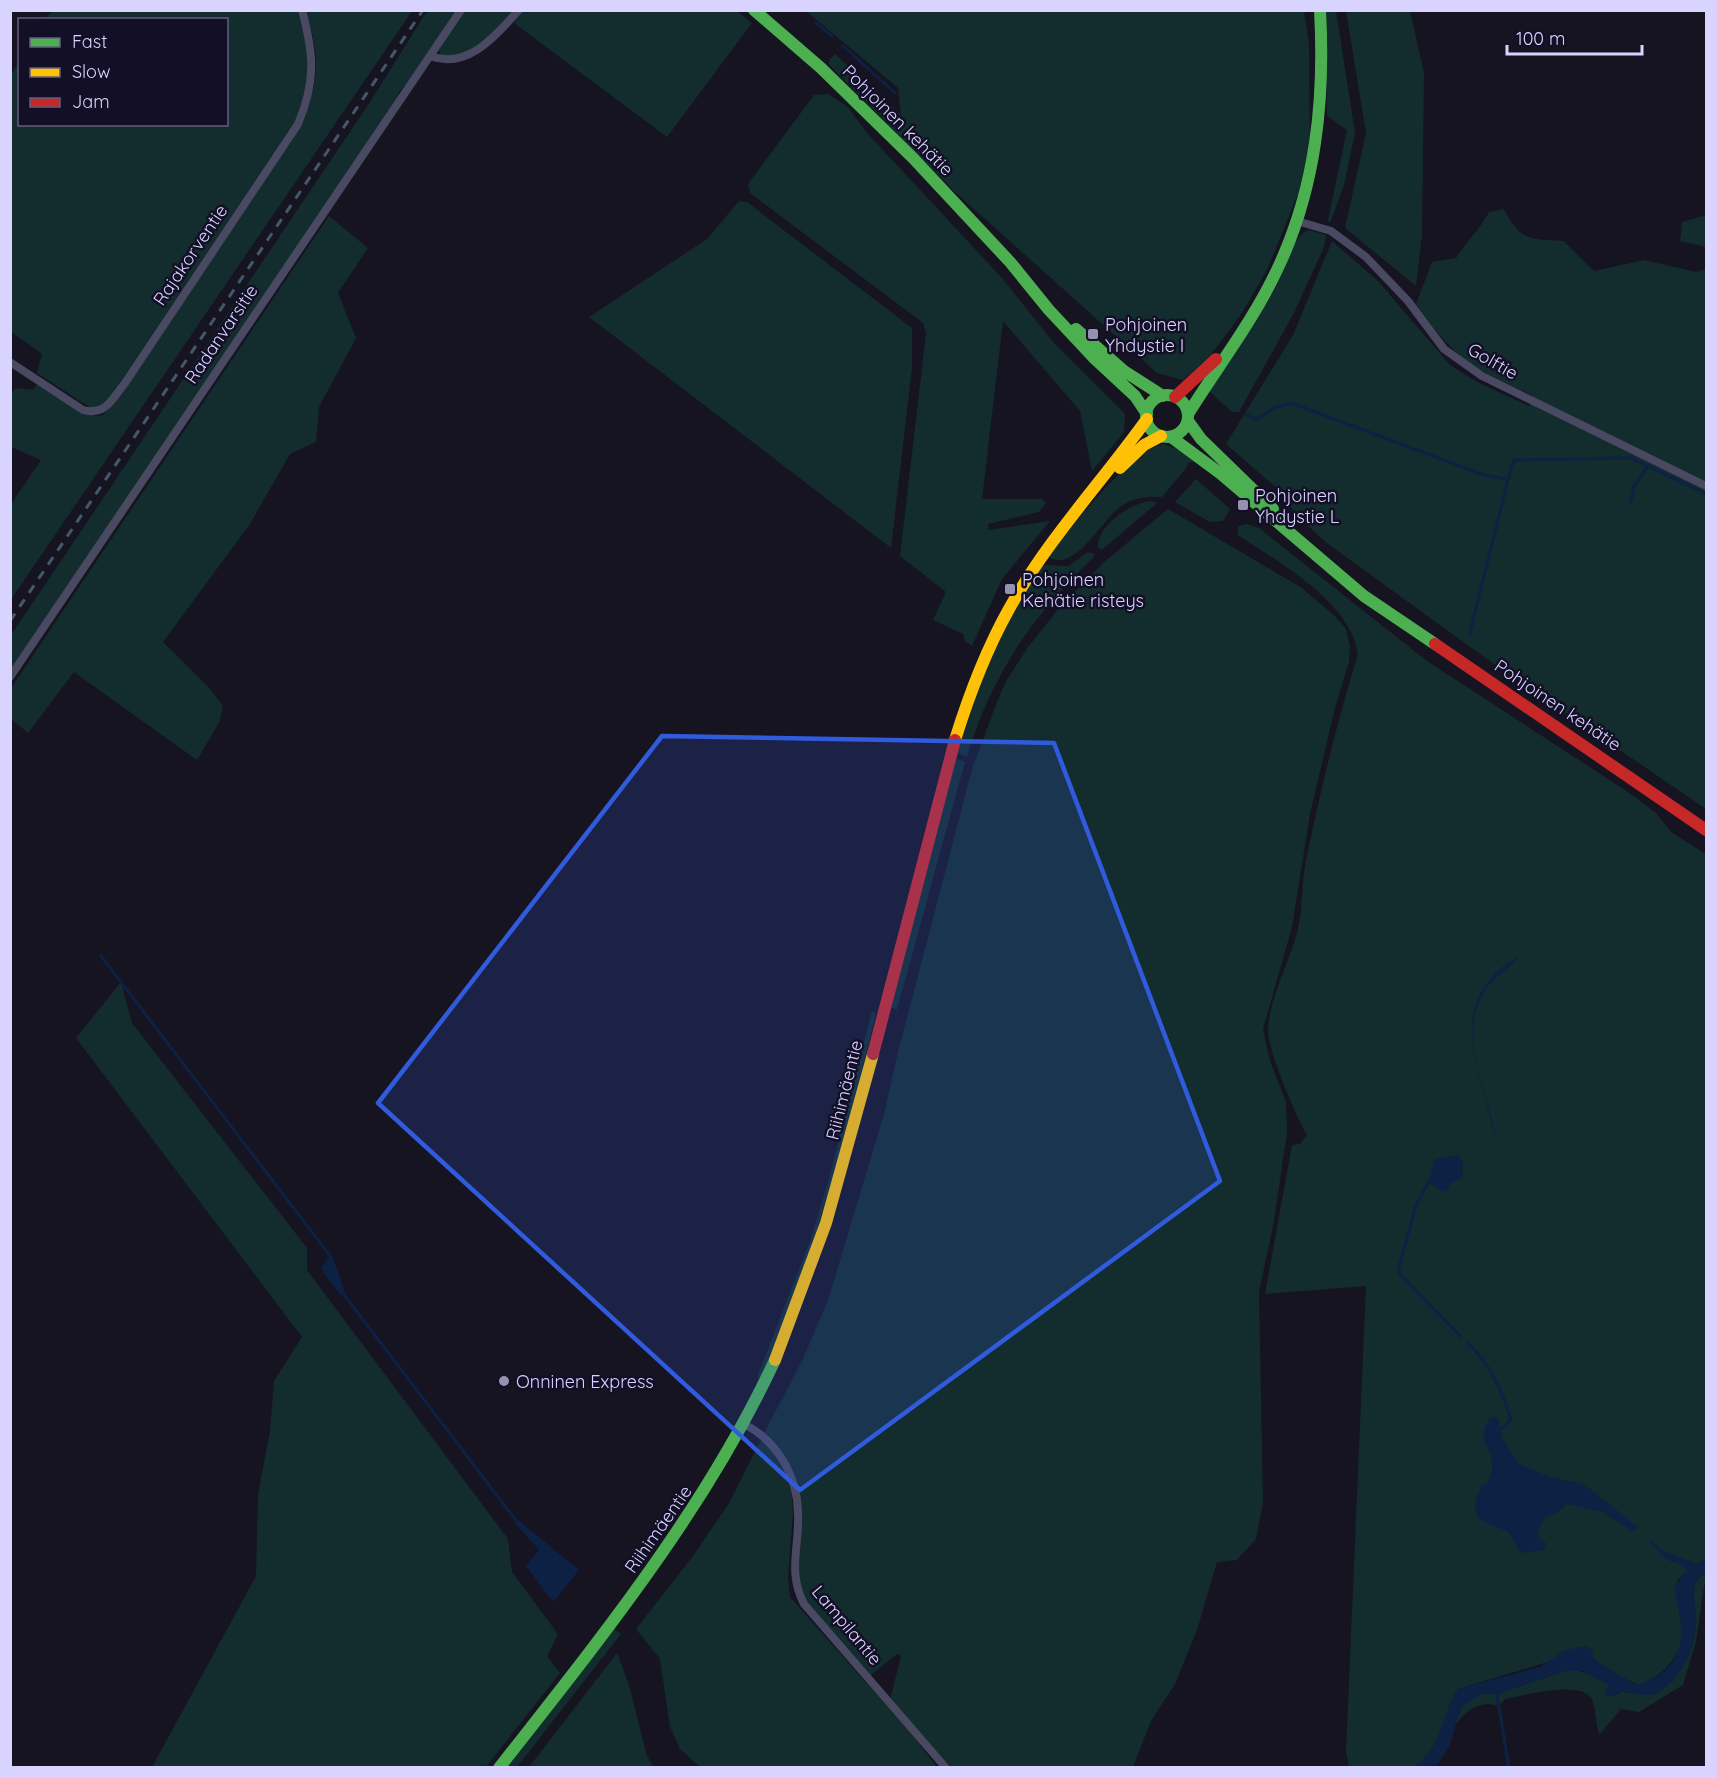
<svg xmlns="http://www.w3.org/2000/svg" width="1717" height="1778" viewBox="0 0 1717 1778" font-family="Quicksand,sans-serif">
	<rect width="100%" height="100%" fill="#161421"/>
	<path fill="#132c2d" d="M 524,10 L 737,11 L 752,23 L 667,137 L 514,23 Z
		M 51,11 L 299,11 C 310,58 312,75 295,121 L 106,404 L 94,410 L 37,373 L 42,354 L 11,332 L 10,77 L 19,62 L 20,124 L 226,124 L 226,20 L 46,19 Z
		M 306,11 L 412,11 L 10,601 L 11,504 L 41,460 L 11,447 L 11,395 L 15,388 L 33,390 L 39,382 C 57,394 80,419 103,415 L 302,124 C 320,76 320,59 306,11 Z
		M 427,11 L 458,11 L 412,78 L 399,92 L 397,98 L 11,673 L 11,635 L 370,102 Z
		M 464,11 L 516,11 C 497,31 472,62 441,56 L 438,48 Z
		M 806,11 L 1304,11 L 1309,43 L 1310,143 L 1298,194 L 1267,270 L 1242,313 L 1210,356 L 1183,380 L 1157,373 L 957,194 L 835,71 L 829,64 L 829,60 L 835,54 L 901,115 L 898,88 Z
		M 1325,11 L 1336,11 L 1355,133 L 1344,185 L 1330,223 L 1328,220 L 1347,130 L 1327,116 Z
		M 1346,11 L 1410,11 L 1424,73 L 1422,235 L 1416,286 L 1345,228 L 1366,133 Z
		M 828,94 L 847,106 L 868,134 L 1002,278 L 1053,342 L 1125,414 L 1124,432 L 1092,471 L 1080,411 L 1003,321 L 982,499 L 1042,499 L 1046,503 L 1039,512 L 988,524 L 989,530 L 1050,521 L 1002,579 L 972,646 L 965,641 L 963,634 L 933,620 L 946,592 L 900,556 L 926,333 L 923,323 L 750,193 L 748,184 L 814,95 Z
		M 739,201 L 747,202 L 912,328 L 912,368 L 891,548 L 589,317 L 707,239 Z
		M 1504,209 C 1521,242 1530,239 1564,241 L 1594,271 L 1644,260 L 1696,272 L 1706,269 L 1706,809 L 1498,667 L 1328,544 L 1298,517 L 1280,491 L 1226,444 L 1293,335 L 1332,241 L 1378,281 L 1450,365 L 1479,383 L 1529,406 L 1532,395 C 1473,370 1453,357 1416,304 L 1432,262 L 1456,258 C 1467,241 1480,229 1489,212 Z
		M 1706,215 L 1706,247 L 1680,241 L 1682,222 Z
		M 329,216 L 368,248 L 338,293 L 356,338 L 319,407 L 316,442 L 290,454 L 250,524 L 163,642 L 210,689 L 223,706 L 219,723 L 197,760 L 74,672 L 28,733 L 11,719 L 11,688 Z
		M 1309,230 L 1326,235 L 1324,247 L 1294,313 L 1239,412 L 1232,412 L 1208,390 C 1234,350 1266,311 1285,268 C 1290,255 1294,235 1309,230 Z
		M 1164,444 L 1181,451 L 1194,461 L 1188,463 L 1187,467 L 1162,497 C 1147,496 1133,498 1121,506 C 1102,520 1076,571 1050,558 L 1050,554 C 1068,530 1135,446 1164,444 Z
		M 1196,479 L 1230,509 L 1223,521 L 1210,522 L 1175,502 Z
		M 1151,501 L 1157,503 L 1102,550 L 1098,547 C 1098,524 1131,503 1151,501 Z
		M 1168,509 L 1302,588 L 1336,617 L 1346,629 L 1350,646 L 1349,662 L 1335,708 L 1310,814 L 1292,927 L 1263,1029 L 1270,1061 L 1286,1102 L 1287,1132 L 1274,1221 L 1259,1292 L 1263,1502 L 1256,1539 L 1237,1560 L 1217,1562 L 1197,1630 L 1175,1684 L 1151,1721 L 1133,1767 L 951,1767 L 890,1700 L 901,1656 L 897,1654 L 870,1676 L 801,1596 L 798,1586 C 801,1526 811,1478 764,1433 L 802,1361 L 828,1300 L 884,1114 L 898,1052 L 972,769 L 995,707 L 1006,681 L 1028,647 L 1060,607 L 1103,563 Z
		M 1247,524 L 1259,528 L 1427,661 L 1631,794 L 1656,813 L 1671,832 L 1706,854 L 1706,1559 L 1697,1564 L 1668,1560 L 1681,1564 L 1689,1571 L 1677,1580 C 1678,1598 1684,1616 1683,1633 C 1681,1657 1661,1678 1639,1685 L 1622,1678 L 1593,1659 L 1592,1654 L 1551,1661 L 1458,1689 C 1442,1719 1443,1746 1415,1767 L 1349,1767 L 1346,1751 L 1366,1286 L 1265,1294 L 1292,1145 L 1300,1144 L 1307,1135 C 1296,1116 1267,1050 1268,1029 C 1270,995 1290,962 1298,929 C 1303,907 1301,884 1306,861 C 1320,792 1337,722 1358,654 C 1350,601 1279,563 1238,535 L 1238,526 Z
		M 1088,552 L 1095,554 L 1094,557 C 1034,613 990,677 967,757 L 957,753 L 984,674 L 1004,626 L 1043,565 L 1069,566 Z
		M 955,758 L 965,762 L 897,1010 L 889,1006 L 893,989 Z
		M 121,982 L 132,1023 L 307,1248 L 307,1270 L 508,1539 L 512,1572 L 558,1634 L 547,1656 L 560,1673 L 486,1767 L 152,1767 L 256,1576 L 258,1494 L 270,1431 L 274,1381 L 302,1337 L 76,1038 Z
		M 872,1011 L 876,1014 C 845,1138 813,1261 761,1379 L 757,1377 L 810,1241 L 828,1182 Z
		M 762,1438 L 779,1461 L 791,1488 L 793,1513 L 788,1579 L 790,1597 L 909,1731 L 937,1767 L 700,1767 L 680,1749 L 670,1727 L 660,1659 L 636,1629 L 693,1556 L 729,1503 Z
		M 1706,1573 L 1696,1641 L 1683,1685 L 1639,1712 L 1621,1709 L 1599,1735 C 1596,1725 1596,1707 1591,1698 C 1579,1680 1524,1696 1505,1699 L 1499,1706 C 1478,1700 1466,1711 1454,1727 L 1463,1703 L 1481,1694 L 1497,1694 L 1564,1671 C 1581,1669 1595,1675 1609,1685 L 1613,1696 L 1623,1691 C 1634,1696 1643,1691 1654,1688 C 1660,1686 1667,1685 1671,1681 C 1685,1668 1696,1641 1696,1622 C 1697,1605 1685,1583 1706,1573 Z
		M 614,1629 L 621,1634 L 517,1767 L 505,1768 Z
		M 617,1653 L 629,1685 L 647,1756 L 654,1767 L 529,1767 Z"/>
	<path fill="#0d2144" d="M 1519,956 C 1510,969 1495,976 1486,989 C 1458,1030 1483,1087 1495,1130 L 1495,1137 C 1481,1073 1441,999 1519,956 Z
		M 1459,1155 L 1463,1162 L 1462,1178 L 1450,1184 L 1447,1191 L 1444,1192 L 1428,1183 L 1434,1159 Z
		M 331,1253 L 345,1292 L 341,1296 L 321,1269 Z
		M 1497,1417 L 1503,1439 L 1519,1464 L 1548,1476 L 1585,1485 L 1639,1528 L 1632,1531 L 1603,1512 L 1567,1504 L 1556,1514 L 1545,1517 C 1541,1524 1537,1530 1538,1537 L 1546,1543 L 1544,1550 L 1521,1553 L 1508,1531 C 1482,1522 1465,1519 1482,1485 L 1488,1483 C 1489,1477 1493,1469 1492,1464 C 1491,1443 1475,1440 1490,1418 Z
		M 518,1520 L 579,1570 L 553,1602 L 526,1566 L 539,1550 L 515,1523 Z
		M 1651,1540 C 1667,1557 1678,1555 1697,1564 L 1706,1559 L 1706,1573 C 1685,1583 1697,1605 1696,1622 C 1696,1648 1678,1686 1653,1694 C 1640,1698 1630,1690 1621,1692 C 1615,1693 1615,1697 1608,1696 L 1605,1694 L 1609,1685 L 1583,1671 L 1564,1671 L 1497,1694 L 1481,1694 L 1461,1707 L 1449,1747 L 1437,1765 L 1415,1767 C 1444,1745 1439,1718 1458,1689 L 1542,1666 L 1563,1651 L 1587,1645 L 1592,1651 L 1594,1659 L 1632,1683 C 1643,1686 1649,1681 1658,1676 C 1693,1652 1679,1617 1674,1585 L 1688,1571 L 1681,1564 L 1666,1559 L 1650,1542 Z"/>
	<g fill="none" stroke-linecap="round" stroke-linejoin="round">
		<path stroke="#0d2144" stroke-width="3" d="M 803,10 L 803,11
			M 816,23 L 832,36
			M 843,46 L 895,93
			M 1246,414 L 1255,420 L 1272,409 L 1291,403 L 1481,474 L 1508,480 L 1514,460 L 1631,458 L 1706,494
			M 1631,501 L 1634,486 L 1648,466
			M 1470,633 L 1508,480
			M 101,956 L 331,1257
			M 1428,1183 L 1416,1205 L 1398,1272 L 1460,1336
			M 342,1292 L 518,1523
			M 1467,1342 C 1490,1364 1502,1390 1511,1420 L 1502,1428
			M 1496,1689 L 1509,1768"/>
		<path stroke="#4a4962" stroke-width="8" d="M 430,56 C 468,70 495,36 519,10
			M 1297,221 L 1331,231 L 1366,257 L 1408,301 L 1444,349 L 1482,376 L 1706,486
			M 10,362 L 83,410 C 106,416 112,399 125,383 L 298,124 C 316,81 314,55 302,10
			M 10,677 L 461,10
			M 744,1424 C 777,1441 797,1475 798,1512 C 800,1545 787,1572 804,1604 L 946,1768"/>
		<path stroke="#4caf50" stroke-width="12" d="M 754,10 L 821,68 L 913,158 L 1010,262 L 1049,310 L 1093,357 L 1135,396 L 1147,414
			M 1076,329 L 1124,371 L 1163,396
			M1146 416a21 21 0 1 1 42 0a21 21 0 1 1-42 0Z
			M 1188,414 C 1218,366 1253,321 1277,270 C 1316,188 1325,100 1320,10
			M 1188,421 L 1201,439 L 1273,509
			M 1171,437 L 1221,474 L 1364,596 L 1435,644
			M 499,1768 C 601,1638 705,1510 775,1360"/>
		<path stroke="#ffc107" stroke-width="12" d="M 1120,468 L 1144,445 L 1161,436
			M 955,740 C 969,695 986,650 1009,609 C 1047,540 1102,482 1147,419
			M 775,1360 L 826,1223 L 873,1054"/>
		<path stroke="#c62828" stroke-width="12" d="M 1175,397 L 1216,359
			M 1435,644 L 1706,830
			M 873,1054 L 955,740"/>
		<path stroke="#43596b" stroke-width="3" stroke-dasharray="9 8" stroke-linecap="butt" d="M 10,621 L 423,10"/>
	</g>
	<path fill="#305bdc" fill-opacity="0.2" stroke="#305bdc" stroke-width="4.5" stroke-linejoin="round" d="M 662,736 L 1054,743 L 1220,1181 L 800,1490 L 378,1103 Z"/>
	<g fill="#9591b1" stroke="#130f26" stroke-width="2">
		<rect x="1087" y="328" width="12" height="12" rx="3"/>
		<rect x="1237" y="499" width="12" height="12" rx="3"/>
		<rect x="1004" y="583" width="12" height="12" rx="3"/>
		<circle cx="504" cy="1381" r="6"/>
	</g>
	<g text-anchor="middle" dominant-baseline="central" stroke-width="5" stroke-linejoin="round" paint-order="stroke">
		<g font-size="18" fill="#d9d4ff" stroke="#130f26">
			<text transform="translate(898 120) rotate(45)">Pohjoinen kehätie</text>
			<text transform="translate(190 255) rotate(-56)">Rajakorventie</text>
			<text transform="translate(221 334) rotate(-56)">Radanvarsitie</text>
			<text transform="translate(1493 361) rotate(30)">Golftie</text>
			<text transform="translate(1558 705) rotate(34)">Pohjoinen kehätie</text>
			<text transform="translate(844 1090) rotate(-76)">Riihimäentie</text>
			<text transform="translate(658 1529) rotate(-55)">Riihimäentie</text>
			<text transform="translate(847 1625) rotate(50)">Lampilantie</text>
		</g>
		<g font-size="18" fill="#d9d4ff" stroke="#130f26" text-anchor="start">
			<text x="1105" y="324">Pohjoinen<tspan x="1105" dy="21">Yhdystie I</tspan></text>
			<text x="1255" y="495">Pohjoinen<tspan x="1255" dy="21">Yhdystie L</tspan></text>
			<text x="1022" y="579">Pohjoinen<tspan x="1022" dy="21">Kehätie risteys</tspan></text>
			<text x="516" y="1381">Onninen Express</text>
		</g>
	</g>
	<rect width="1717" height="1778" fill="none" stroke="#d9d4ff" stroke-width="24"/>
	<rect x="18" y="18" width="210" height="108" fill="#130f26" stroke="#625e7d" stroke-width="1.5"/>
	<rect x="30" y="38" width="30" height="9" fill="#4caf50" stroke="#625e7d" stroke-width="1.5"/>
	<text x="72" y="48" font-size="18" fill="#d9d4ff">Fast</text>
	<rect x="30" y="68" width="30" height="9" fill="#ffc107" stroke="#625e7d" stroke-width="1.5"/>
	<text x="72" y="78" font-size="18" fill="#d9d4ff">Slow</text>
	<rect x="30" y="98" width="30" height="9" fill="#c62828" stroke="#625e7d" stroke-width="1.5"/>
	<text x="72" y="108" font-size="18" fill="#d9d4ff">Jam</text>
	<path d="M1507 45v9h135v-9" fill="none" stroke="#d9d4ff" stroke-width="3"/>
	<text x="1516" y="45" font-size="18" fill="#d9d4ff" stroke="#130f26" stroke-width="4.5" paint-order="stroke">100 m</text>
</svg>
